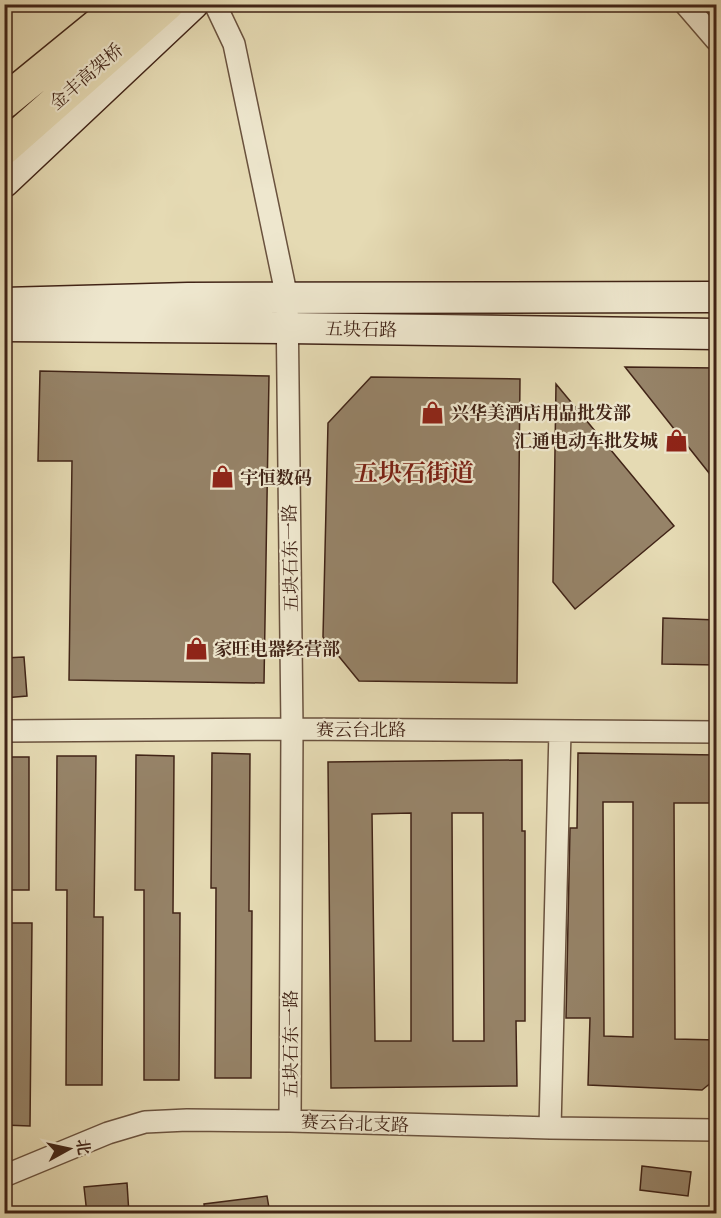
<svg xmlns="http://www.w3.org/2000/svg" width="721" height="1218" viewBox="0 0 721 1218" font-family="'Gentium Book Plus','Noto Serif SC',serif">
	<rect width="100%" height="100%" fill="#e5dab3"/>
	<filter id="stains"><feTurbulence type="fractalNoise" baseFrequency=".00333" numOctaves="4"/><feColorMatrix values="0 0 0 0 .2 0 0 0 0 .09 0 0 0 0 .02 0 0 0 .5 -.17"/></filter>
	<radialGradient id="worn" r=".72"><stop offset=".6" stop-color="#630" stop-opacity="0"/><stop offset="1" stop-color="#630" stop-opacity=".3"/></radialGradient>
	<path fill="#968368" stroke="#412417" stroke-width="1.5" fill-rule="evenodd" d="M 625,367 L 717,368 L 717,483 Z
		M 40,371 L 269,376 L 264,683 L 69,680 L 72,461 L 38,461 Z
		M 371,377 L 520,379 L 517,683 L 359,681 L 323,637 L 328,423 Z
		M 556,384 L 674,526 L 575,609 L 553,582 Z
		M 663,618 L 717,620 L 717,665 L 662,664 Z
		M 24,657 L 27,696 L 4,698 L 4,658 Z
		M 212,753 L 250,754 L 249,911 L 252,911 L 251,1078 L 215,1078 L 216,888 L 211,888 Z
		M 578,753 L 717,755 L 717,803 L 674,803 L 675,1039 L 717,1040 L 717,1078 L 702,1090 L 588,1085 L 590,1018 L 566,1018 L 570,828 L 577,828 ZM 603,802 L 633,802 L 633,1037 L 604,1036 Z
		M 136,755 L 174,756 L 173,913 L 180,913 L 179,1080 L 144,1080 L 144,890 L 135,890 Z
		M 57,756 L 96,756 L 94,917 L 103,917 L 102,1085 L 66,1085 L 67,890 L 56,890 Z
		M 4,757 L 29,757 L 29,890 L 4,890 Z
		M 522,760 L 522,831 L 525,831 L 525,1021 L 516,1021 L 517,1086 L 331,1088 L 328,762 ZM 411,813 L 411,1041 L 375,1041 L 372,814 ZM 452,813 L 483,813 L 484,1041 L 453,1041 Z
		M 4,923 L 32,923 L 30,1126 L 4,1125 Z
		M 642,1166 L 691,1172 L 688,1196 L 640,1190 Z
		M 127,1183 L 129,1214 L 87,1214 L 84,1187 Z
		M 267,1196 L 270,1214 L 205,1214 L 204,1204 Z"/>
	<g fill="none" stroke-linecap="round" stroke-linejoin="round">
		<defs>
			<path id="minor" d="M 215,4 L 234,44 L 287,298 L 292,729 L 290,1121
				M 685,4 L 716,40
				M 4,731 L 292,729 L 716,732
				M 550,1128 L 560,731
				M 4,1176 L 108,1133 L 145,1122 L 187,1120 L 290,1121 L 550,1128 L 716,1130"/>
			<path id="secondary" d="M 4,182 L 193,4
				M 4,303 L 188,298 L 716,297
				M 4,326 L 287,328 L 716,334"/>
			<path id="trunk" d="M 4,102 L 124,4
				M 4,148 L 167,4"/>
		</defs>
		<use href="#minor" stroke="#6a523e" stroke-width="24"/>
		<use href="#secondary" stroke="#412417" stroke-width="33"/>
		<use href="#trunk" stroke="#412417" stroke-width="36"/>
		<use href="#minor" stroke="#eee7ce" stroke-width="21"/>
		<use href="#secondary" stroke="#eee7ce" stroke-width="30"/>
		<use href="#trunk" stroke="#e5dab3" stroke-width="33"/>
	</g>
	<defs>
		<symbol id="shop-bare" viewBox="-9 -9 18 18"><path d="M-5-2.5h2.3a2.7 3.5 0 0 1 5.4 0H5L5.5 6h-11ZM-1.5-2.5h3a1.5 2.3 0 0 0-3 0Z" fill="#8f2418" stroke="#eee7ce" stroke-width="2.5" paint-order="stroke"/></symbol>
	</defs>
	<g fill-rule="evenodd">
		<use href="#shop-bare" x="416" y="396" width="33" height="33"/>
		<use href="#shop-bare" x="660" y="424" width="33" height="33"/>
		<use href="#shop-bare" x="206" y="460" width="33" height="33"/>
		<use href="#shop-bare" x="180" y="632" width="33" height="33"/>
	</g>
	<g text-anchor="middle" dominant-baseline="central" stroke-width="4.5" stroke-linejoin="round" paint-order="stroke">
		<g font-size="18" fill="#412417" stroke="#eee7ce">
			<text transform="translate(86 76) rotate(-41)">金丰高架桥</text>
			<text transform="translate(361 329) rotate(1)">五块石路</text>
			<text transform="translate(290 558) rotate(-91)">五块石东一路</text>
			<text x="361" y="729">赛云台北路</text>
			<text transform="translate(290 1044) rotate(-90)">五块石东一路</text>
			<text transform="translate(355 1123) rotate(2)">赛云台北支路</text>
		</g>
		<g font-size="18" font-weight="bold" fill="#412417" stroke="#eee7ce" text-anchor="start">
			<text x="451" y="412">兴华美酒店用品批发部</text>
			<text x="658" y="440" text-anchor="end">汇通电动车批发城</text>
			<text x="240" y="477">宇恒数码</text>
			<text x="214" y="648">家旺电器经营部</text>
		</g>
		<g font-size="24" font-weight="bold" fill="#7a1f14" stroke="#eee7ce">
			<text x="414" y="472">五块石街道</text>
		</g>
	</g>
	<rect width="721" height="1218" fill="none" stroke="#e5dab3" stroke-width="24"/>
	<rect x="6" y="6" width="709" height="1206" fill="none" stroke="#412417" stroke-width="3"/>
	<rect x="12" y="12" width="697" height="1194" fill="none" stroke="#412417" stroke-width="1.5"/>
	<g transform="translate(69 1149) rotate(82)" stroke="#eee7ce" stroke-width="4.5" paint-order="stroke">
	<path d="M0-4.5L10 22L0 15L-10 22Z" fill="#412417"/>
	<text y="-9" font-size="16" font-weight="bold" text-anchor="middle" fill="#412417">北</text>
	</g>
	<rect width="100%" height="100%" filter="url(#stains)"/>
	<rect width="100%" height="100%" fill="url(#worn)"/>
</svg>
